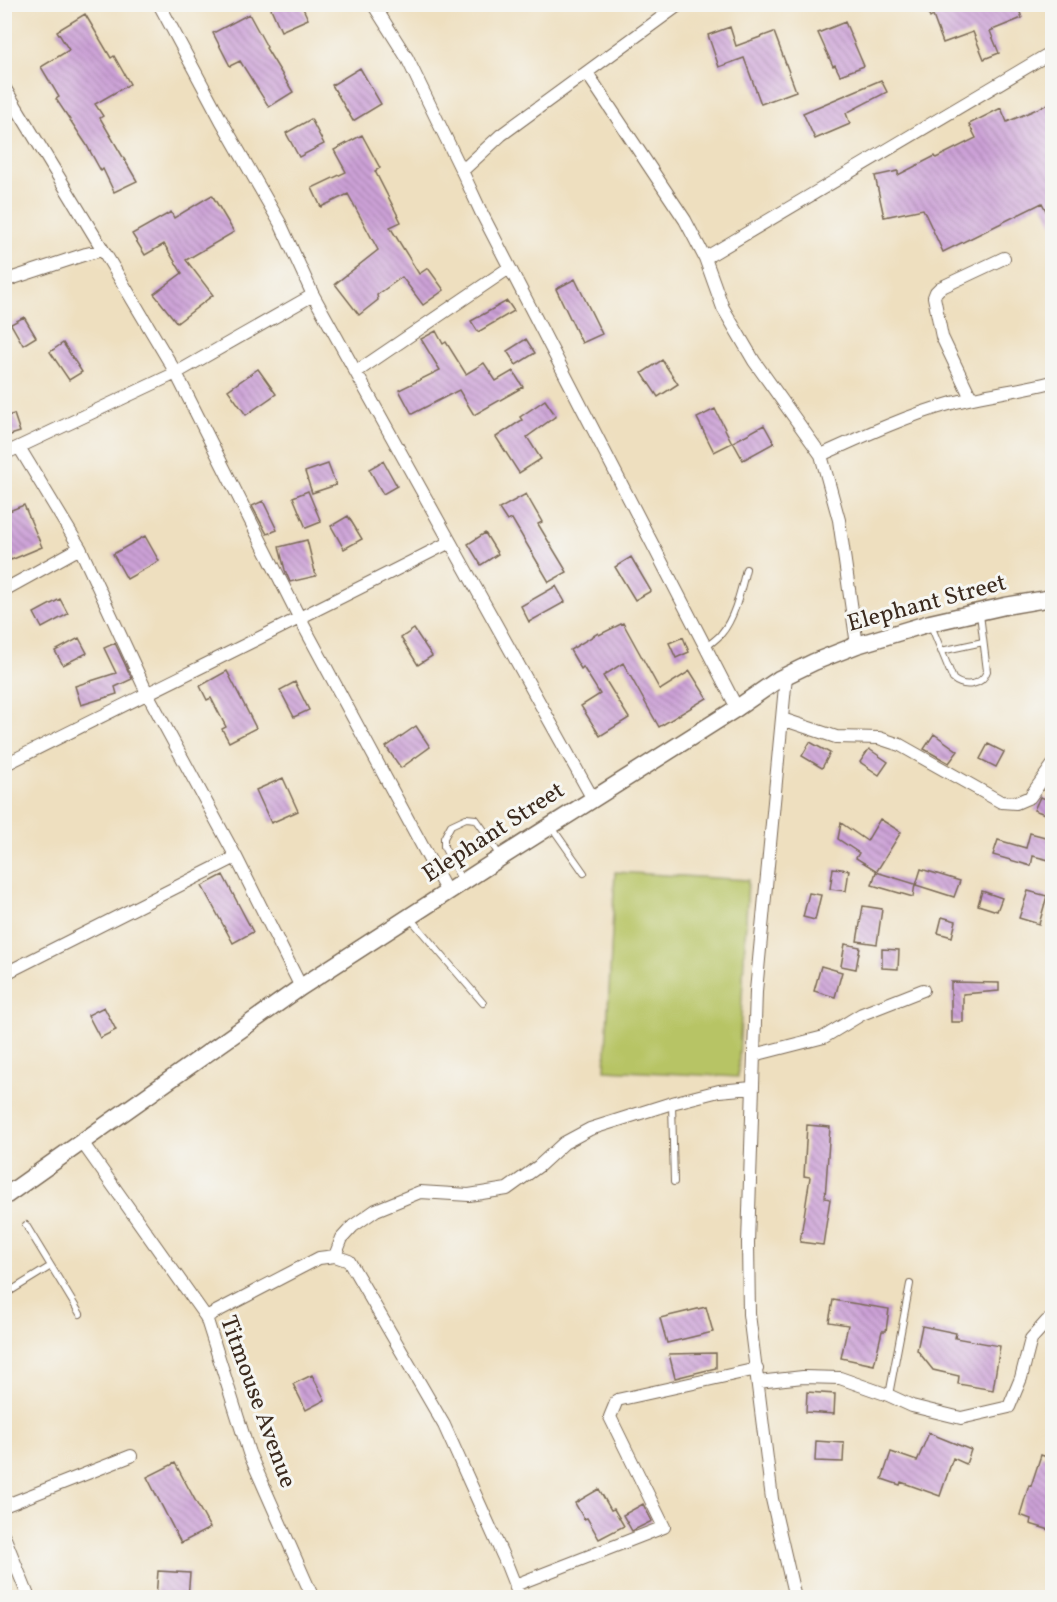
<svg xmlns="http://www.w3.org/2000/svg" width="1057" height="1602" viewBox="0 0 1057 1602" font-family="Vollkorn,serif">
	<defs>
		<pattern id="building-back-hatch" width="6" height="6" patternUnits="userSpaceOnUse" patternTransform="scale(1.5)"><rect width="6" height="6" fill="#cca1d7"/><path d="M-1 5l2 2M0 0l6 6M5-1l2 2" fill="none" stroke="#a783ae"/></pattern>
	</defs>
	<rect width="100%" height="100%" fill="#f6f6f2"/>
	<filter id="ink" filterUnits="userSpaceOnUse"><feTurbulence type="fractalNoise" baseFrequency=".0167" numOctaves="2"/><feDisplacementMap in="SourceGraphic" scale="12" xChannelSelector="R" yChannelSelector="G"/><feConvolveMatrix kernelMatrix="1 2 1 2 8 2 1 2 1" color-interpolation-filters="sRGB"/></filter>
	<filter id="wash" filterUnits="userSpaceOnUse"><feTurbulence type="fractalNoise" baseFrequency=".008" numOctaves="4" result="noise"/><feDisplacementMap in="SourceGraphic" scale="24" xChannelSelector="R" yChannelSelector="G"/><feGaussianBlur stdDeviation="1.35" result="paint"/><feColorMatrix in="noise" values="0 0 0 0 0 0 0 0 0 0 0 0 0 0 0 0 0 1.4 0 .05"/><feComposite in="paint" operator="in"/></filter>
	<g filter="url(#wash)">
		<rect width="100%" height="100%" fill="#eedfbf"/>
		<path fill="#b7c465" stroke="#797742" stroke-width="1.5" d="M 615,872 L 748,880 L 738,1077 L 605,1070 Z"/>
		<g id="blocks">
			<path fill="url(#building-back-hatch)" d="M 269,4 L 301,4 L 308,19 L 281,31 Z
				M 924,4 L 1017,4 L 1022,18 L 990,31 L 999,53 L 984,59 L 973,32 L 943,43 L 933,16 L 930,18 Z
				M 85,14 L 111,58 L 114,56 L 130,84 L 95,104 L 103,116 L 100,118 L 137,181 L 114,192 L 103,169 L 101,171 L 86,144 L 56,99 L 59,97 L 41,67 L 69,50 L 57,31 Z
				M 249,14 L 267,47 L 266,48 L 293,92 L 269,107 L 240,61 L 230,66 L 213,33 Z
				M 845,22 L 864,66 L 840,75 L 835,65 L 833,66 L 818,33 Z
				M 730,27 L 736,46 L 774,32 L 796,91 L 761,104 L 744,58 L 719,67 L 708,35 Z
				M 360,68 L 381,104 L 353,121 L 332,85 Z
				M 881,80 L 887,92 L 846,113 L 850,124 L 815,139 L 803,113 Z
				M 1053,102 L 1053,224 L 1042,203 L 943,252 L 923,209 L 884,217 L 875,176 L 898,171 L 898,175 L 935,156 L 936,158 L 976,138 L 969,124 L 1001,108 L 1007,122 Z
				M 311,119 L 324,144 L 299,157 L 286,133 Z
				M 362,135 L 380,168 L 375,171 L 401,222 L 390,227 L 419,274 L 428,268 L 444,290 L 423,305 L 402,277 L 377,295 L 378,300 L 359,315 L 335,284 L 378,250 L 348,194 L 321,207 L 312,188 L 346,172 L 334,150 Z
				M 212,195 L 234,232 L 186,260 L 213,295 L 177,323 L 154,294 L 182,273 L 164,244 L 145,255 L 132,234 L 171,212 L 174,218 Z
				M 575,279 L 602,334 L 582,343 L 556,289 Z
				M 507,301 L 514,311 L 478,332 L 471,321 Z
				M 24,317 L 36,337 L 23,345 L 11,324 Z
				M 436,331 L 443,344 L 446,342 L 466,374 L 484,363 L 496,381 L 513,371 L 523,387 L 474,415 L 459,390 L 412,414 L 399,390 L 440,370 L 421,339 Z
				M 526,339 L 535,353 L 516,365 L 507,351 Z
				M 63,343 L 82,372 L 69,380 L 50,352 Z
				M 662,360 L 678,384 L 658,397 L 642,373 Z
				M 258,369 L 276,394 L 246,415 L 228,390 Z
				M 545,400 L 556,416 L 527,437 L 541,459 L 519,473 L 496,437 L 522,420 L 520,417 Z
				M 715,409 L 732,443 L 714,452 L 697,418 Z
				M 14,414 L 20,432 L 4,437 L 4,417 Z
				M 764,425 L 774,443 L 743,460 L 733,442 Z
				M 383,461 L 397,486 L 383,494 L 369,469 Z
				M 328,464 L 336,485 L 312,493 L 305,472 Z
				M 308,491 L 321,522 L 306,528 L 293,497 Z
				M 526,494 L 542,522 L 538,524 L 567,572 L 549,582 L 512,519 L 507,521 L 499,509 Z
				M 263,501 L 277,530 L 267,534 L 252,506 Z
				M 24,505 L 42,547 L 11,560 L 4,545 L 4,513 Z
				M 348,516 L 362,539 L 344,549 L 331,526 Z
				M 485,533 L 498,554 L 481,565 L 468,544 Z
				M 145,536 L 159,561 L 127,579 L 113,554 Z
				M 307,540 L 316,576 L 290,582 L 285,570 L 279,547 Z
				M 631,557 L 651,591 L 635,600 L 615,567 Z
				M 556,586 L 565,602 L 529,622 L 521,606 Z
				M 60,599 L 68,614 L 42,628 L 34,613 Z
				M 623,623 L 660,690 L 690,671 L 707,698 L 659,727 L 623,663 L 603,676 L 629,718 L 600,736 L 581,706 L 600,694 L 583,667 L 581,669 L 570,650 L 598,633 L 599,635 Z
				M 414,629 L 432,656 L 418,665 L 401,638 Z
				M 683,637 L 689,652 L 676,658 L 669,643 Z
				M 79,638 L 87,653 L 63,665 L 55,651 Z
				M 115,643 L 132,679 L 115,687 L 117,694 L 81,705 L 75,686 L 116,673 L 104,648 Z
				M 227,671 L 256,728 L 229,742 L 222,729 L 226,727 L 211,698 L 207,700 L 200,686 Z
				M 295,682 L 309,710 L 294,717 L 280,690 Z
				M 416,726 L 430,747 L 401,768 L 386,747 Z
				M 934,734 L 958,751 L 949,763 L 924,749 Z
				M 810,742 L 830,753 L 822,768 L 802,756 Z
				M 988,744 L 1004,752 L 996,767 L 980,759 Z
				M 869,749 L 888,762 L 879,775 L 860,762 Z
				M 283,778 L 298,811 L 271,823 L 256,790 Z
				M 1040,797 L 1053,801 L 1053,817 L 1034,810 Z
				M 880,819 L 901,832 L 877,871 L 856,858 L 859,853 L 838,839 L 841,823 L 867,841 Z
				M 1030,833 L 1053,839 L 1053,861 L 1033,856 L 1031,866 L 993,855 L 998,840 L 1026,848 Z
				M 833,868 L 849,870 L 846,891 L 830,889 Z
				M 921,869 L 960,881 L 954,897 L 916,885 Z
				M 876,872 L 915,884 L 913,897 L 872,885 Z
				M 223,875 L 253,932 L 233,943 L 202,886 Z
				M 982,891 L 1002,898 L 997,911 L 978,905 Z
				M 1028,891 L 1047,896 L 1039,924 L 1019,918 Z
				M 809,893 L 821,895 L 815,920 L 803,917 Z
				M 863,906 L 882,909 L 877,944 L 857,941 Z
				M 942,917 L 956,921 L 952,937 L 938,933 Z
				M 845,944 L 860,947 L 856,969 L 841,966 Z
				M 882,949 L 899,950 L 898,969 L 882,968 Z
				M 821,966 L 842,972 L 835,997 L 814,991 Z
				M 951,982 L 999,983 L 999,991 L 963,994 L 963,1022 L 951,1022 Z
				M 104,1007 L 116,1030 L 100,1038 L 88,1015 Z
				M 807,1125 L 830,1127 L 825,1198 L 830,1199 L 823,1245 L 800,1242 L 810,1177 L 804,1176 Z
				M 833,1300 L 889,1309 L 886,1331 L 882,1331 L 874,1365 L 841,1358 L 848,1325 L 829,1322 Z
				M 706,1307 L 713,1332 L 667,1343 L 660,1318 Z
				M 922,1326 L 956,1333 L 955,1338 L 1000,1346 L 993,1390 L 958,1384 L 959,1376 L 933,1370 L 917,1350 Z
				M 716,1353 L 716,1368 L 675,1378 L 669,1354 Z
				M 312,1375 L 325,1400 L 306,1410 L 293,1384 Z
				M 807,1392 L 835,1394 L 834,1414 L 806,1412 Z
				M 929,1433 L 971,1450 L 966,1464 L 953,1458 L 940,1496 L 901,1482 L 900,1485 L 882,1479 L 891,1452 L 917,1461 Z
				M 816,1441 L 844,1443 L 843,1462 L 815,1461 Z
				M 1041,1455 L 1053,1459 L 1053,1522 L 1050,1530 L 1030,1524 L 1031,1519 L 1020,1515 L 1029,1485 L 1031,1486 Z
				M 175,1463 L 210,1528 L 181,1543 L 147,1477 Z
				M 599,1489 L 611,1510 L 614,1509 L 624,1526 L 599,1539 L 587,1518 L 584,1519 L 575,1503 Z
				M 643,1504 L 652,1521 L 632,1531 L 623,1515 Z
				M 158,1571 L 190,1573 L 188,1598 L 156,1598 Z"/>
		</g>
	</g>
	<g filter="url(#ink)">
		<use href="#blocks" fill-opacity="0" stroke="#7a6956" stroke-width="1.5"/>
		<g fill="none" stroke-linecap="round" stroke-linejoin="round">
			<defs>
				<path id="lane" d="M 930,623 L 953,679 C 964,688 982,686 987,671 L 980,614
					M 706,647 C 711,643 717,639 721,634 C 735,618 741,589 746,569
					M 941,651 L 983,642
					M 551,826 L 584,873
					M 462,881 L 444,847 L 444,838 L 451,825 L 466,818 L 476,819 L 488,836 L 500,857
					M 409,917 L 483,1003
					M 672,1104 L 674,1182
					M 26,1225 L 51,1266
					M 4,1295 L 51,1266 L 80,1314
					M 889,1395 L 910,1284"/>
				<path id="street" d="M 159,4 L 221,120 L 280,223 L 313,295 L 593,799
					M 373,4 L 407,58 L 462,171 L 481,212 L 737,708
					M 1052,4 L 1052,6
					M 587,73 L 685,220 L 705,258 L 723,308 L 754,361 L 821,455 L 839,520 L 857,645
					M 4,87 L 103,250
					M 462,171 L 501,135 L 680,4
					M 705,258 L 1052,52
					M 4,281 L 86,254 L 103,250 L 176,373 L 300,619 L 447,892
					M 356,372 L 509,268
					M 971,398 L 942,337 L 934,297 L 936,292 L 940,288 L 1004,258
					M 19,447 L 80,548 L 147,693 L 236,857 L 301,987
					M 4,454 L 176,373 L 313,295
					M 821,455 C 863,436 906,416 949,404 C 983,394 1018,391 1052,382
					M 4,590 L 80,548
					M 786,676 L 756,991 L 748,1243 L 749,1314 L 772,1499 L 795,1598
					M 782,719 L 836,737 L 879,738 L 900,745 L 1001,802 L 1016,803 L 1030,797 L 1052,766
					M 4,765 C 153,690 302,618 450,542
					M 4,974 L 236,857
					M 754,1055 L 824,1037 L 862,1014 L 923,990
					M 82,1142 L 206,1317 L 249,1453 L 313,1598
					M 335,1256 L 342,1238 L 353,1226 L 376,1210 L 420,1192 L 469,1195 L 507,1189 L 539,1166 L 564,1143 L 590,1129 L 672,1103 L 719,1091 L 752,1088
					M 206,1317 L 319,1258 L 335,1256 L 349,1261 L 444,1425 L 507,1565 L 520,1598
					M 758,1382 L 803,1377 L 840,1378 L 888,1395 L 912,1406 L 961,1418 L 1009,1407 L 1021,1378 L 1031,1339 L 1047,1321 L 1052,1320
					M 4,1506 L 131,1456
					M 4,1536 L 29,1598
					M 515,1585 L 664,1527 L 610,1417 L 617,1400 L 757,1369"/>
				<path id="secondary" d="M 4,1197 L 301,987 L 500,858 L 737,708 L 779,679 L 814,662 L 857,645 L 930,623 L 1005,606 L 1052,598"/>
			</defs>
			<use href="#lane" stroke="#7a6956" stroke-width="8"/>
			<use href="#street" stroke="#7a6956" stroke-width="14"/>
			<use href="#secondary" stroke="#7a6956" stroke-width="19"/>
			<use href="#lane" stroke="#fff" stroke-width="6"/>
			<use href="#street" stroke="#fff" stroke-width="12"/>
			<use href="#secondary" stroke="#fff" stroke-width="16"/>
		</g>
	</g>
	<g text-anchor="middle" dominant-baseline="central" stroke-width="6" stroke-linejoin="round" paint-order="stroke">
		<g font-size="24" fill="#3b2a1e" stroke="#f6f6f2">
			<text transform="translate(927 604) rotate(-15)">Elephant Street</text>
			<text transform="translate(494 833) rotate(-33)">Elephant Street</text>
			<text transform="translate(257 1402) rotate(70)">Titmouse Avenue</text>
		</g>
	</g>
	<rect width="1057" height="1602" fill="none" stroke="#f6f6f2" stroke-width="24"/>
</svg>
